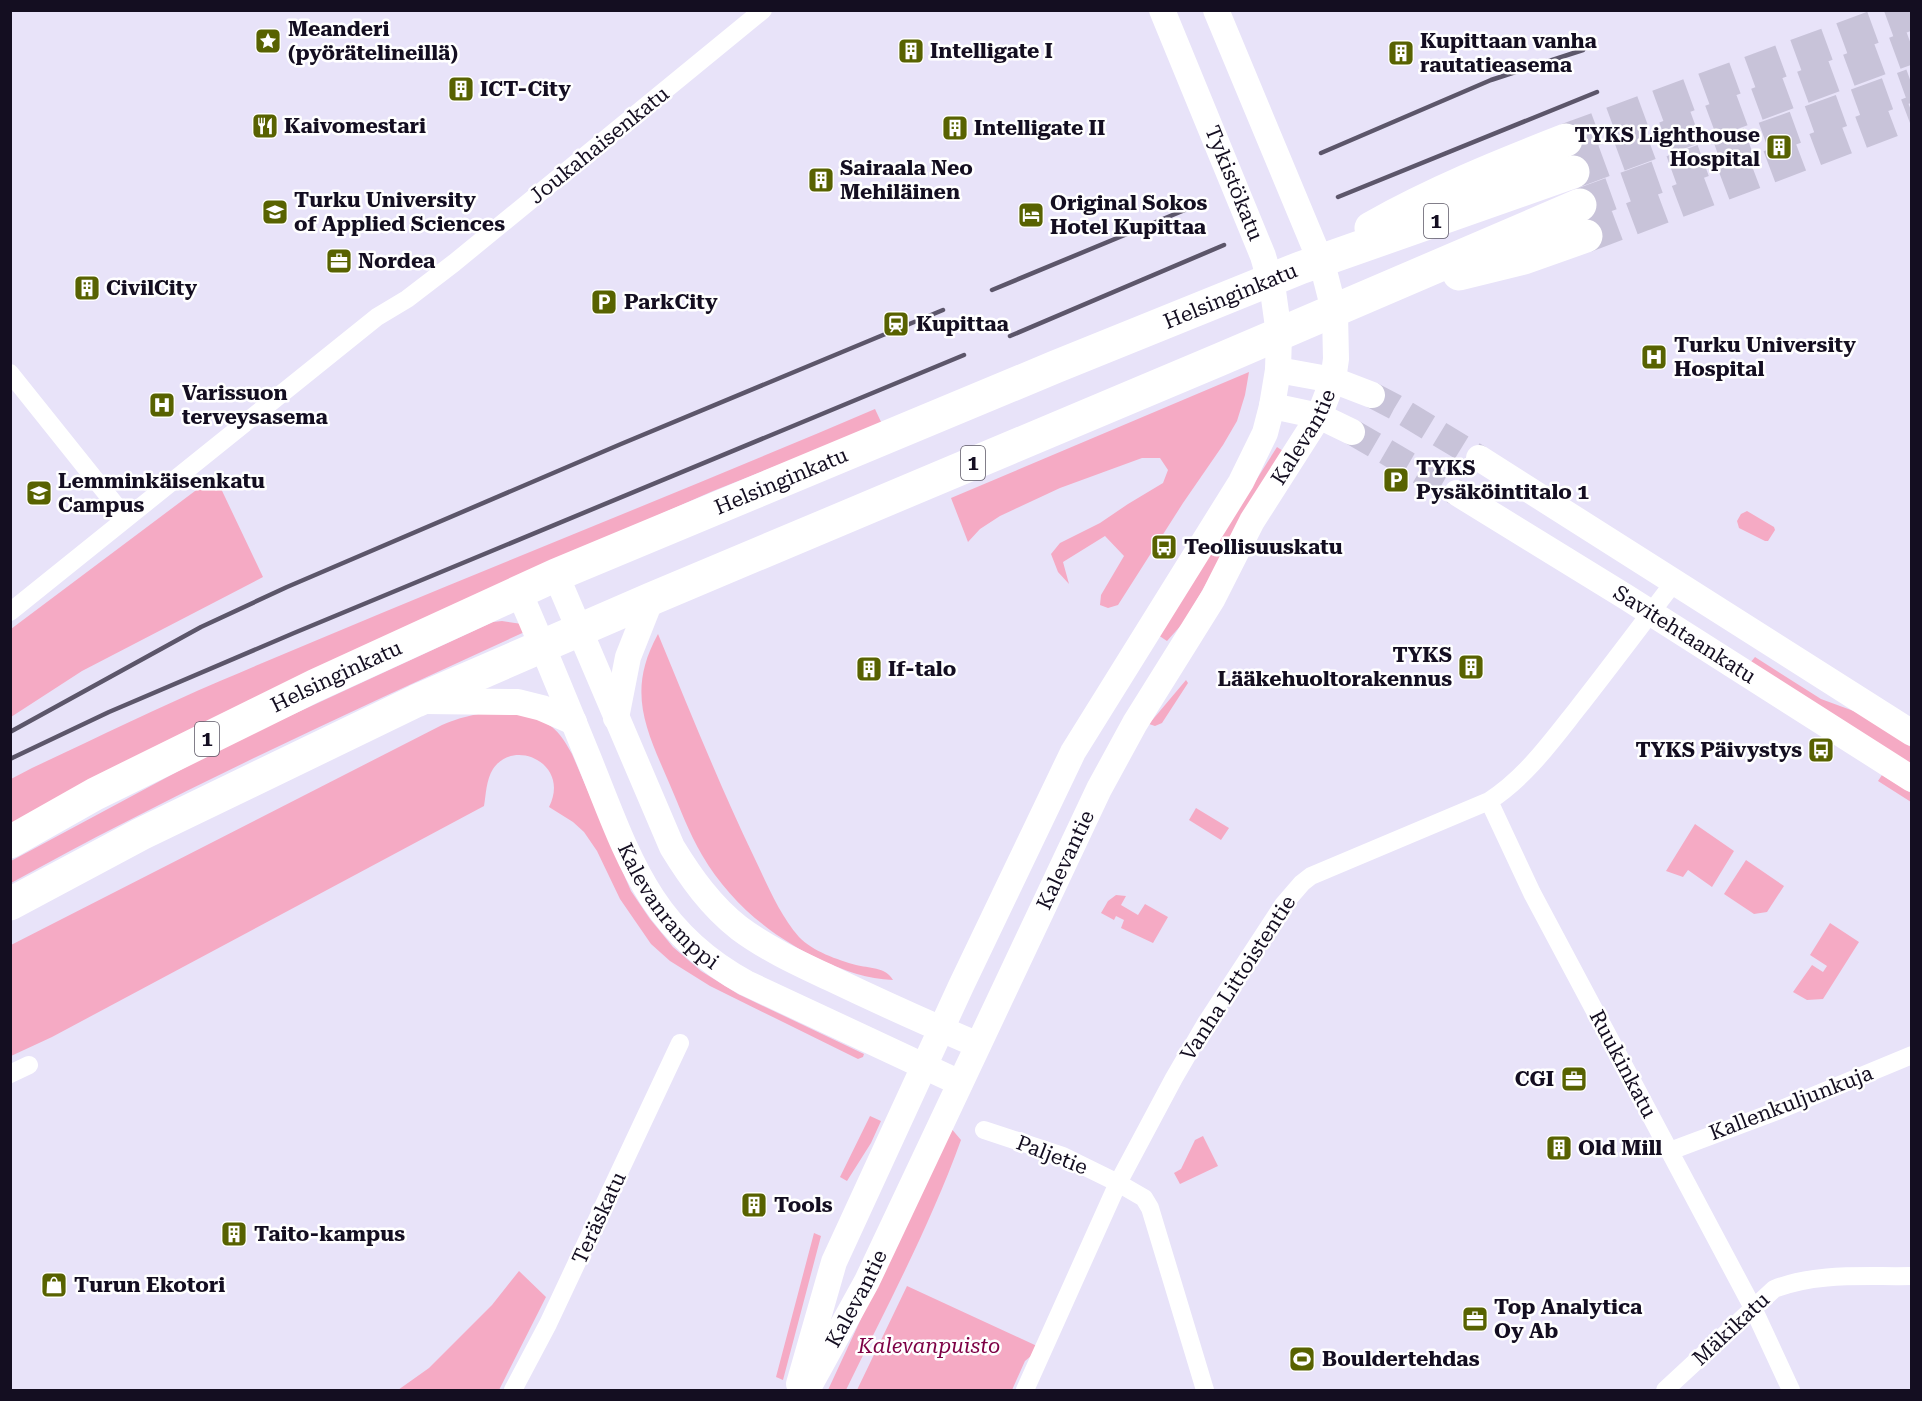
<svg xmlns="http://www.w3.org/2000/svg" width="1922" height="1401" viewBox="0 0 1922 1401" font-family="'Roboto Serif',serif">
	<rect width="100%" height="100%" fill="#e8e3f9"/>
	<path fill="#f5aac4" d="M 1249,372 L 1245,395 L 1237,421 L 1223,445 L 1183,503 L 1118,605 L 1108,608 L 1100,605 L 1101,595 L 1124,556 L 1105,536 L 1063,562 L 1069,584 L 1058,572 L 1051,554 L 1060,543 L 1100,523 L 1128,504 L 1163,483 L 1168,470 L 1160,458 L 1142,458 L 1060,488 L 1000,516 L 980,529 L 968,542 L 951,498 Z
		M 875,409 L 882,424 L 713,491 L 570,554 L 11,827 L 11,779 L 32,768 C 94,739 157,708 220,681 C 437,588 657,502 875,409 Z
		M 1277,447 L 1283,451 L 1184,622 L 1167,641 L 1158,635 Z
		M 215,476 L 263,577 L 82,671 L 11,717 L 11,629 Z
		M 1747,511 L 1774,527 L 1775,530 L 1768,541 L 1765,541 L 1739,528 L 1737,521 L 1741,514 Z
		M 502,621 L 522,624 L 529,630 C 354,710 179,790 11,883 L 11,861 L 227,745 L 493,622 Z
		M 658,634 C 689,709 719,784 754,857 C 767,884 779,914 799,937 C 812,951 838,960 856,965 C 868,968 886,967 893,980 C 867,979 846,971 823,961 C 773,938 730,903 702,855 C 689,833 680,808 670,785 C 646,729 626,692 658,634 Z
		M 1755,657 L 1821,699 L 1859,713 L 1911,747 L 1911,765 L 1750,663 Z
		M 1186,680 L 1188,683 L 1162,723 L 1155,726 L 1149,724 Z
		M 514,710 C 547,723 555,722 572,754 L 631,891 L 650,919 L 673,947 L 701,971 L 738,994 L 864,1054 L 863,1057 L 858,1059 L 710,986 L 670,961 L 651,944 L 620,899 L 597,851 L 584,832 L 573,822 L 549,807 C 571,764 514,737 493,769 C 486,780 486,795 484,806 L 52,1037 L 11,1056 L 11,945 L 442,725 C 470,713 485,713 514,710 Z
		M 1882,775 L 1911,793 L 1911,802 L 1878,781 Z
		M 1196,808 L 1229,828 L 1221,840 L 1189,820 Z
		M 1695,824 L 1734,851 L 1712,887 L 1688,870 L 1683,877 L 1666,871 Z
		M 1746,860 L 1784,886 L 1767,912 L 1754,914 L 1724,894 Z
		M 1116,895 L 1126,896 L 1121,905 L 1138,915 L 1145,904 L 1168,917 L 1153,943 L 1121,928 L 1124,920 L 1116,916 L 1114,920 L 1101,913 L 1108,901 Z
		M 1830,923 L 1859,942 L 1823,999 L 1807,1000 L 1793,992 L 1812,965 L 1823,972 L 1827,966 L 1810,955 Z
		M 870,1116 L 881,1121 L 871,1143 L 847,1181 L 840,1177 Z
		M 950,1127 L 961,1140 C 930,1226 886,1308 846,1390 L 828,1390 Z
		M 1203,1136 L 1218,1166 L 1180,1184 L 1174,1173 L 1181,1169 L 1195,1140 Z
		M 814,1233 L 821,1236 L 783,1380 L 776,1377 Z
		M 519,1271 L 546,1297 L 499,1390 L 398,1390 L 429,1368 L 492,1305 Z
		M 907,1286 L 1037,1346 L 1031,1356 L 1025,1361 L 1012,1390 L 857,1390 Z"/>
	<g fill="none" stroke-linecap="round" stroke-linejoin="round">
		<path stroke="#c8c3d9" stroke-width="26" stroke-dasharray="26 13" stroke-linecap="butt" d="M 1372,395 L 1395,407 L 1479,458
			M 1352,432 L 1457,493"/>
		<path stroke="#c8c3d9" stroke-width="33" stroke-dasharray="33 16" stroke-linecap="butt" d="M 1566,140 L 1912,13
			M 1573,172 L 1912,47
			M 1580,205 L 1912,85
			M 1586,236 L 1912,113"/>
		<path stroke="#fff" stroke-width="18" d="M 10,373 L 126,518
			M 10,612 L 377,317 L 407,299 L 454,263 L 763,10
			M 1489,801 L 1532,893 L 1753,1308 L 1791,1390
			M 10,1074 L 29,1065
			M 984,1130 L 1063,1156 L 1118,1183 L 1144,1198 L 1150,1208 L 1205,1390
			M 1670,1151 L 1777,1111 L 1912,1055
			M 513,1390 L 548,1324 L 680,1043
			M 1025,1390 L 1118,1183 L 1174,1078 L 1206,1023 L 1283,905 L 1302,883 L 1311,876 L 1489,801 C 1525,778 1551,742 1577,709 C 1610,667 1642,624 1675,581
			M 1665,1390 L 1774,1289 C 1817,1272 1866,1277 1912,1276"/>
		<g stroke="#fff" stroke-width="26">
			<path d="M 1278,370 L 1333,380 L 1372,395"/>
			<path d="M 1272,406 L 1319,416 L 1352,432"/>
			<path d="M 1479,458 L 1912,733"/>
			<path id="s1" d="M 1457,493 L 1626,597 L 1912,779"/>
			<path d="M 556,575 L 672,847 C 691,878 711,906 739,928 C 767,949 800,964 832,979 C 880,1002 929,1024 978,1045"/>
			<path id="s2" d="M 519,592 C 543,646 565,701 588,757 C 627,853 648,930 746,983 L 960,1083"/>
			<path d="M 425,701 L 518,702 L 542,708 L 574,722"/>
			<path d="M 616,718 L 628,657 L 651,599"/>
			<path d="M 799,1384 L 834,1262 L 961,986 L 1073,752 L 1241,482 L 1265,433 L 1272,406 L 1278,370 L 1279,334 L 1273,291 L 1263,256 L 1162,10"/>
			<path id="s3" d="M 807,1390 L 867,1281 L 1099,789 L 1135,723 L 1213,598 L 1252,521 L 1319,416 L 1333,380 L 1336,359 L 1335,314 L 1323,267 L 1216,10"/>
		</g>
		<g stroke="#fff" stroke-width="33">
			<path d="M 1371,228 C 1433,193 1499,166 1566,140"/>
			<path d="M 1459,274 L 1524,258 L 1586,236"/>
			<path id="s4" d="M 10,842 L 95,794 L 314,686 L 556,575 L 1055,367 L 1300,268 L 1573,172"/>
			<path d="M 10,904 L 141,834 L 416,701 L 651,599 L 1221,359 L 1580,205"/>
		</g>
		<path stroke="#5c566a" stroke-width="4.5" d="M 1321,153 L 1491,80 L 1583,50
			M 1338,197 L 1597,92
			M 992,290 L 1204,202
			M 1010,336 L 1224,245
			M 10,732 L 201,627 L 287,587 L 621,444 L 943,310
			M 10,759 L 109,712 L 294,633 L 964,355"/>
	</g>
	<defs>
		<symbol id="sight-square" viewBox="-11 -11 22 22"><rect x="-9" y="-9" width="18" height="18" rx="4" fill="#586201" stroke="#fff"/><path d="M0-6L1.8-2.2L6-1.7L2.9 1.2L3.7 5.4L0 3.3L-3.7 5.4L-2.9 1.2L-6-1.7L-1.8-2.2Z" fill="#fff"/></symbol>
		<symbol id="building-square" viewBox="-11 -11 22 22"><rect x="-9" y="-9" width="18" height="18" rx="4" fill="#586201" stroke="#fff"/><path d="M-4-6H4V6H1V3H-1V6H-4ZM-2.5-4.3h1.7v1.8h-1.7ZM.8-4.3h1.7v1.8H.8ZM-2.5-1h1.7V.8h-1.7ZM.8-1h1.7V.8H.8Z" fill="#fff"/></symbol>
		<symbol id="restaurant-square" viewBox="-11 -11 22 22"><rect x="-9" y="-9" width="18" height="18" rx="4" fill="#586201" stroke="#fff"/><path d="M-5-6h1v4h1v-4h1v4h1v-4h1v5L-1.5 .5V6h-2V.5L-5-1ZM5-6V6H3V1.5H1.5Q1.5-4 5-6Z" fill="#fff"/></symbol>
		<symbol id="university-square" viewBox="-11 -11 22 22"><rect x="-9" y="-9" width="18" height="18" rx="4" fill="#586201" stroke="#fff"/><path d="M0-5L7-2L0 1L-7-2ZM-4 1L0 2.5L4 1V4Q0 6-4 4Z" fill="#fff"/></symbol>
		<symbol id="hotel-square" viewBox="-11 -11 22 22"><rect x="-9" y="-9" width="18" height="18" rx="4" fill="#586201" stroke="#fff"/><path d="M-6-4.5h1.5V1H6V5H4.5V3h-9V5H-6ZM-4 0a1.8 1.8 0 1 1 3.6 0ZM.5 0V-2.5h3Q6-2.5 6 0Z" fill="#fff"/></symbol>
		<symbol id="office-square" viewBox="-11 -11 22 22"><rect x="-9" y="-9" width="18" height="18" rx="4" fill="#586201" stroke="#fff"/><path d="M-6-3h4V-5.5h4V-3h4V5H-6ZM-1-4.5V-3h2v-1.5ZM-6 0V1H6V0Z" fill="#fff"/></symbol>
		<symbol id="parking-square" viewBox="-11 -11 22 22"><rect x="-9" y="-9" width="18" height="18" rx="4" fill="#586201" stroke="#fff"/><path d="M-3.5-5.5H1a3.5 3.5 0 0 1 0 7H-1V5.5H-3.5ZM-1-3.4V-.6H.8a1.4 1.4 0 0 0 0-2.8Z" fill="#fff"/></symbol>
		<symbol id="station-square" viewBox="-11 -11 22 22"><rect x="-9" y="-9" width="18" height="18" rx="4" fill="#586201" stroke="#fff"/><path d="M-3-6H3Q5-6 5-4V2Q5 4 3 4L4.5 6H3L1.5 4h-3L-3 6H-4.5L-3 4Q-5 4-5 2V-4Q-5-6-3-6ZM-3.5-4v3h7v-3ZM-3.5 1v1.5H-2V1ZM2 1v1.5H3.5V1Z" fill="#fff"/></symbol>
		<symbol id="hospital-square" viewBox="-11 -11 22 22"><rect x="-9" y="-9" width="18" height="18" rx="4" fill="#586201" stroke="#fff"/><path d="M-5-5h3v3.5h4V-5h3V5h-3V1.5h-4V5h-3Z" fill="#fff"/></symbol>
		<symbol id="bus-square" viewBox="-11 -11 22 22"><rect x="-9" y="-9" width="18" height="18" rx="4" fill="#586201" stroke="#fff"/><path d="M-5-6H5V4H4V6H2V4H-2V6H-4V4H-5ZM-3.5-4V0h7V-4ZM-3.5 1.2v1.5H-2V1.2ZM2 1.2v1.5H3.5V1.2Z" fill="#fff"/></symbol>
		<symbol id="shop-square" viewBox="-11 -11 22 22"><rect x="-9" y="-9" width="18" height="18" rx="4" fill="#586201" stroke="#fff"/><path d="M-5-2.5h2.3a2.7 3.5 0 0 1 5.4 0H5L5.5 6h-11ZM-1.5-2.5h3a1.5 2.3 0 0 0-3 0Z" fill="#fff"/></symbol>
		<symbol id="stadium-square" viewBox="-11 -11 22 22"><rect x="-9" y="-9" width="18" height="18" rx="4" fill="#586201" stroke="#fff"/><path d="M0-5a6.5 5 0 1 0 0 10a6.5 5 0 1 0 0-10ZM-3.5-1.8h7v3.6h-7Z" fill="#fff"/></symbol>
	</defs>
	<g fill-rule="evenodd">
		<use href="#sight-square" x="253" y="26" width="30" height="30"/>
		<use href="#building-square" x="896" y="36" width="30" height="30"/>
		<use href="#building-square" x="1386" y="38" width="30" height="30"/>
		<use href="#building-square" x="446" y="74" width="30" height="30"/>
		<use href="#restaurant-square" x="250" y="111" width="30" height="30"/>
		<use href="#building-square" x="940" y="113" width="30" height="30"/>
		<use href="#building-square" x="1764" y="132" width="30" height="30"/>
		<use href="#building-square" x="806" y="165" width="30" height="30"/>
		<use href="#university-square" x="260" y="197" width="30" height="30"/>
		<use href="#hotel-square" x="1016" y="200" width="30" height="30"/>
		<use href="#office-square" x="324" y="246" width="30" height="30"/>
		<use href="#building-square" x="72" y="273" width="30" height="30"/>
		<use href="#parking-square" x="589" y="287" width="30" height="30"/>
		<use href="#station-square" x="881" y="309" width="30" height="30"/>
		<use href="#hospital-square" x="1639" y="342" width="30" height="30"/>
		<use href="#hospital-square" x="147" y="390" width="30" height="30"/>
		<use href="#parking-square" x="1381" y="465" width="30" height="30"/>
		<use href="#university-square" x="24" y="478" width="30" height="30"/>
		<use href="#bus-square" x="1149" y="532" width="30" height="30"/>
		<use href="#building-square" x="1456" y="652" width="30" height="30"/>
		<use href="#building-square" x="854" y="654" width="30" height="30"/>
		<use href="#bus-square" x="1806" y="735" width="30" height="30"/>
		<use href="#office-square" x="1559" y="1064" width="30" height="30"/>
		<use href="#building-square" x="1544" y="1133" width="30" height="30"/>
		<use href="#building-square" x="739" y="1190" width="30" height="30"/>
		<use href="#building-square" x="219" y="1219" width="30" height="30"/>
		<use href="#shop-square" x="39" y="1270" width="30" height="30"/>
		<use href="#office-square" x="1460" y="1304" width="30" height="30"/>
		<use href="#stadium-square" x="1287" y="1344" width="30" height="30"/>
	</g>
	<g text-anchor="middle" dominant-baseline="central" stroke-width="5" stroke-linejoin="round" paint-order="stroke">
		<g fill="#fff" stroke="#5a5664" stroke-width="1.5">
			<rect x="1424" y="204" width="24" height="34" rx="4.5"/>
			<rect x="961" y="446" width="24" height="34" rx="4.5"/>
			<rect x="195" y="722" width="24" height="34" rx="4.5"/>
		</g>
		<g font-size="20" font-weight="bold" fill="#140e21">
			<text x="1436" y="221">1</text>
			<text x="973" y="463">1</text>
			<text x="207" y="739">1</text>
		</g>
		<g font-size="21" font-weight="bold" fill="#140e21" stroke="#fff" text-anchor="start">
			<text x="288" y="29">Meanderi<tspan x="288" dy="24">(pyörätelineillä)</tspan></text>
			<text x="1420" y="41">Kupittaan vanha<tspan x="1420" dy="24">rautatieasema</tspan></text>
			<text x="930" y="51">Intelligate I</text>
			<text x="480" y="89">ICT-City</text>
			<text x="284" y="126">Kaivomestari</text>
			<text x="974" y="128">Intelligate II</text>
			<text x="1760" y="135" text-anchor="end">TYKS Lighthouse<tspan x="1760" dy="24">Hospital</tspan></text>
			<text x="840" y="168">Sairaala Neo<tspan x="840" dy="24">Mehiläinen</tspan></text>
			<text x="294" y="200">Turku University<tspan x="294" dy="24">of Applied Sciences</tspan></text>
			<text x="1050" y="203">Original Sokos<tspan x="1050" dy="24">Hotel Kupittaa</tspan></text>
			<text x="358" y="261">Nordea</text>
			<text x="106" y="288">CivilCity</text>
			<text x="624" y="302">ParkCity</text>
			<text x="916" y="324">Kupittaa</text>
			<text x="1674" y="345">Turku University<tspan x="1674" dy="24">Hospital</tspan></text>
			<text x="182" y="393">Varissuon<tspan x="182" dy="24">terveysasema</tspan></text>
			<text x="1416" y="468">TYKS<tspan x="1416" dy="24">Pysäköintitalo 1</tspan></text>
			<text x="58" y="481">Lemminkäisenkatu<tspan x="58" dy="24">Campus</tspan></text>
			<text x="1184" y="547">Teollisuuskatu</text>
			<text x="1452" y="655" text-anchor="end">TYKS<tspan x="1452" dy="24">Lääkehuoltorakennus</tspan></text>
			<text x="888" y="669">If-talo</text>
			<text x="1802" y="750" text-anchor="end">TYKS Päivystys</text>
			<text x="1554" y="1079" text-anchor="end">CGI</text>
			<text x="1578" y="1148">Old Mill</text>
			<text x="774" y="1205">Tools</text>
			<text x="254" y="1234">Taito-kampus</text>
			<text x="74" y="1285">Turun Ekotori</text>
			<text x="1494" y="1307">Top Analytica<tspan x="1494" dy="24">Oy Ab</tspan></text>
			<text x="1322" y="1359">Bouldertehdas</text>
		</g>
		<g font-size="21" fill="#140e21" stroke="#fff">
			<text transform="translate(599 145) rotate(-39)">Joukahaisenkatu</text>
			<text transform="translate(1234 183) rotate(68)">Tykistökatu</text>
			<text stroke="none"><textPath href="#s4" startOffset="1338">Helsinginkatu</textPath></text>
			<text stroke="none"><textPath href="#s3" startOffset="1076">Kalevantie</textPath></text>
			<text stroke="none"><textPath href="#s4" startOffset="852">Helsinginkatu</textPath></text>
			<text stroke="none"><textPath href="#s1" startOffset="268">Savitehtaankatu</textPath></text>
			<text stroke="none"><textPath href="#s4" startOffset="366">Helsinginkatu</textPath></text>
			<text stroke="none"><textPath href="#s3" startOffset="590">Kalevantie</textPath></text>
			<text stroke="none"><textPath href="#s2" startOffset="350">Kalevanramppi</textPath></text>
			<text transform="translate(1238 978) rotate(-57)">Vanha Littoistentie</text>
			<text transform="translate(1623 1064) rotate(62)">Ruukinkatu</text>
			<text transform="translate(1791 1103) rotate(-21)">Kallenkuljunkuja</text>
			<text transform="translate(1052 1155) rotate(21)">Paljetie</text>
			<text transform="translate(599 1218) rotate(-65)">Teräskatu</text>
			<text stroke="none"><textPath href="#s3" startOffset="104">Kalevantie</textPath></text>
			<text transform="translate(1731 1329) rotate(-43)">Mäkikatu</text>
		</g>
		<g font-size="21" font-style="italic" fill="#7d0045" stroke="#fff">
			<text x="929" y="1346">Kalevanpuisto</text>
		</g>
	</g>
	<rect width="1922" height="1401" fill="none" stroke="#140e21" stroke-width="24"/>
</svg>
